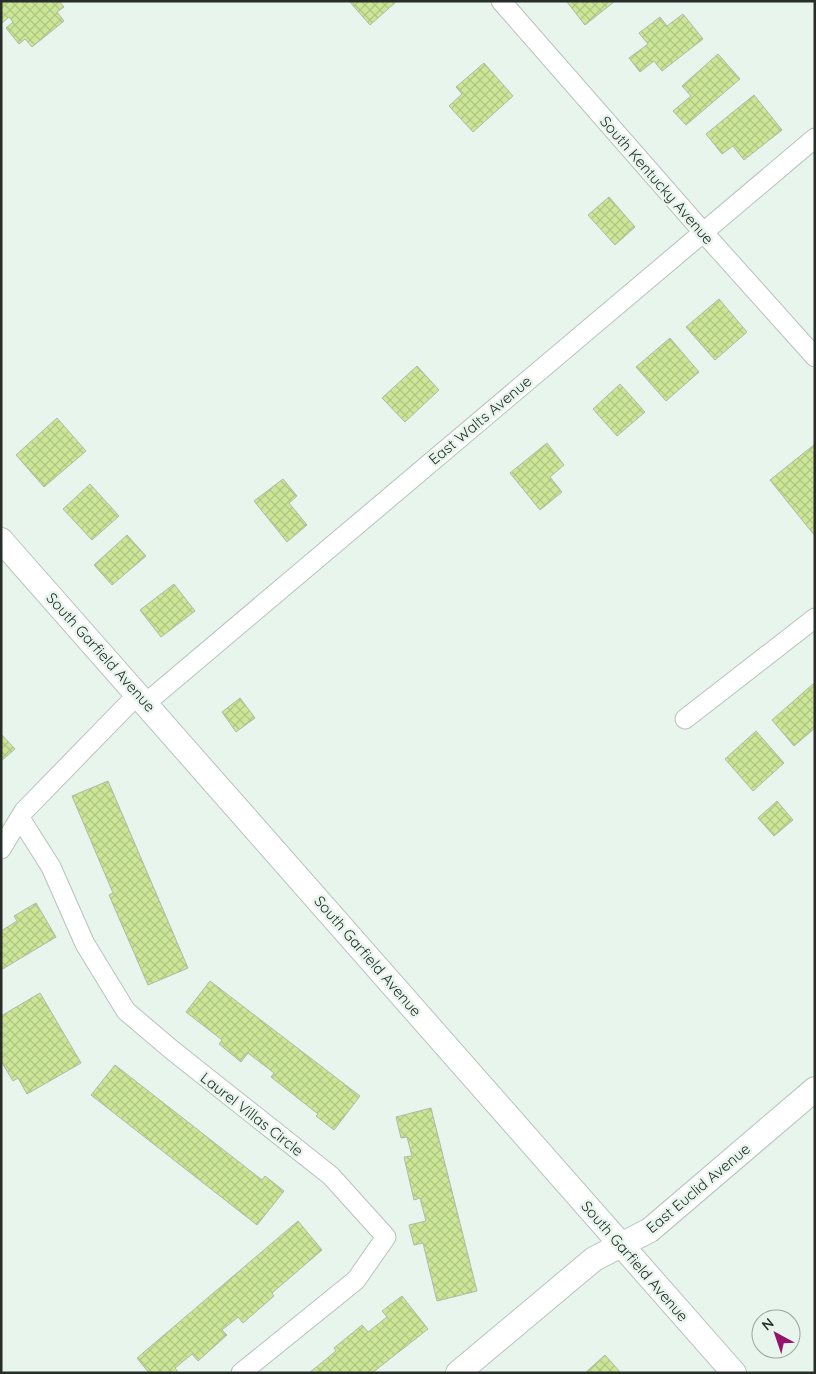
<svg xmlns="http://www.w3.org/2000/svg" width="816" height="1374" viewBox="0 0 816 1374" font-family="Quicksand,sans-serif">
	<defs>
		<pattern id="building-cross-hatch" width="8" height="8" patternUnits="userSpaceOnUse" patternTransform="scale(1.25)"><rect width="8" height="8" fill="#cce697"/><path d="M0 0l8 8M0 8l8-8" fill="none" stroke="#afc682"/></pattern>
	</defs>
	<rect width="100%" height="100%" fill="#e7f5ec"/>
	<path fill="url(#building-cross-hatch)" stroke="#b3b8ab" d="M 1,1 L 59,1 L 64,7 L 57,12 L 64,21 L 32,47 L 25,39 L 19,44 L 6,28 L 13,22 L 9,17 L 1,24 Z
		M 349,1 L 397,1 L 370,25 Z
		M 567,1 L 615,1 L 585,25 L 567,2 Z
		M 683,14 L 703,39 L 662,71 L 654,61 L 640,72 L 629,58 L 648,44 L 639,33 L 660,17 L 667,26 Z
		M 718,54 L 740,79 L 686,125 L 673,111 L 691,96 L 682,86 Z
		M 484,63 L 513,96 L 473,132 L 449,106 L 462,94 L 456,87 Z
		M 754,95 L 782,130 L 744,160 L 733,146 L 722,154 L 706,134 Z
		M 609,197 L 635,227 L 615,245 L 588,215 Z
		M 719,299 L 747,332 L 715,360 L 686,327 Z
		M 670,338 L 699,372 L 666,401 L 636,367 Z
		M 417,366 L 439,390 L 405,422 L 382,398 Z
		M 620,384 L 645,412 L 617,436 L 593,409 Z
		M 57,418 L 86,451 L 44,487 L 16,455 Z
		M 547,443 L 564,465 L 550,477 L 562,492 L 540,510 L 510,473 Z
		M 815,444 L 815,536 L 770,480 Z
		M 283,479 L 297,496 L 289,503 L 307,525 L 287,542 L 254,501 Z
		M 90,484 L 119,516 L 92,540 L 63,509 Z
		M 127,535 L 146,556 L 112,585 L 94,565 Z
		M 174,584 L 195,611 L 161,637 L 140,610 Z
		M 813,684 L 815,686 L 815,728 L 794,746 L 772,720 Z
		M 240,698 L 255,718 L 236,732 L 222,712 Z
		M 756,731 L 784,763 L 753,791 L 725,759 Z
		M 1,734 L 15,749 L 1,761 Z
		M 108,781 L 188,968 L 148,985 L 109,895 L 113,893 L 72,796 Z
		M 777,801 L 793,820 L 774,836 L 758,818 Z
		M 36,903 L 56,937 L 1,970 L 1,931 L 17,921 L 14,916 Z
		M 210,981 L 360,1096 L 334,1130 L 316,1116 L 318,1114 L 271,1077 L 274,1073 L 248,1053 L 241,1062 L 219,1044 L 222,1040 L 186,1012 Z
		M 40,993 L 81,1063 L 27,1094 L 18,1078 L 13,1081 L 1,1061 L 1,1016 Z
		M 115,1065 L 262,1180 L 265,1176 L 284,1191 L 257,1225 L 91,1095 Z
		M 431,1108 L 477,1291 L 437,1301 L 423,1243 L 414,1245 L 409,1225 L 426,1221 L 420,1198 L 414,1200 L 404,1157 L 412,1156 L 407,1137 L 401,1138 L 396,1117 Z
		M 298,1221 L 322,1250 L 272,1293 L 274,1296 L 243,1323 L 238,1317 L 222,1330 L 227,1335 L 198,1361 L 192,1354 L 175,1368 L 179,1373 L 149,1373 L 137,1358 Z
		M 402,1296 L 428,1329 L 372,1373 L 309,1373 L 336,1351 L 334,1348 L 362,1325 L 368,1332 L 387,1317 L 382,1311 Z
		M 605,1355 L 621,1373 L 585,1373 Z"/>
	<g fill="none" stroke-linecap="round" stroke-linejoin="round">
		<defs>
			<path id="minor" d="M 501,1 L 703,232 L 815,357
				M 146,703 L 815,138
				M 685,719 L 815,618
				M 20,818 L 51,867 L 85,944 L 126,1011 L 172,1050 L 331,1176 L 386,1237 L 356,1280 L 241,1373
				M 1,849 L 24,811 L 138,694"/>
			<path id="tertiary" d="M 1,540 L 734,1373
				M 458,1373 L 594,1259 L 650,1230 L 815,1089"/>
		</defs>
		<use href="#minor" stroke="#b6c3bb" stroke-width="21"/>
		<use href="#tertiary" stroke="#b6c3bb" stroke-width="26"/>
		<use href="#minor" stroke="#fff" stroke-width="19"/>
		<use href="#tertiary" stroke="#fff" stroke-width="24"/>
	</g>
	<g text-anchor="middle" dominant-baseline="central" stroke-width="5" stroke-linejoin="round" paint-order="stroke">
		<g font-size="15" fill="#272d29" stroke="#e7f5ec">
			<text transform="translate(657 180) rotate(49)">South Kentucky Avenue</text>
			<text transform="translate(480 420) rotate(-40)">East Walts Avenue</text>
			<text transform="translate(101 652) rotate(48)">South Garfield Avenue</text>
			<text transform="translate(368 956) rotate(49)">South Garfield Avenue</text>
			<text transform="translate(252 1114) rotate(38)">Laurel Villas Circle</text>
			<text transform="translate(698 1188) rotate(-40)">East Euclid Avenue</text>
			<text transform="translate(635 1261) rotate(49)">South Garfield Avenue</text>
		</g>
	</g>
	<rect width="816" height="1374" fill="none" stroke="#272d29" stroke-width="5"/>
	<g transform="translate(776 1334) rotate(320)"><circle r="24" fill="#e7f5ec" stroke="#9aa59e"/>
	<path d="M0-4L9 19L0 12L-9 19Z" fill="#94136d"/>
	<text y="-8" font-size="14" font-weight="bold" text-anchor="middle" fill="#272d29">N</text>
	</g>
</svg>
